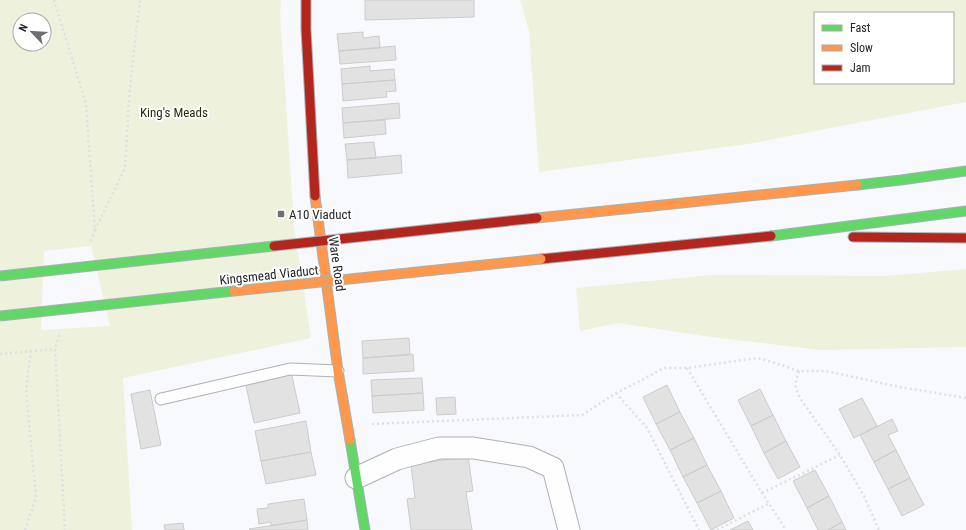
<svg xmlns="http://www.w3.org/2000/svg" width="966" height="530" viewBox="0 0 966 530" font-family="'Roboto Condensed',sans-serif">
	<rect width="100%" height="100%" fill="#f7f9fc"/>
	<path fill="#eef2dc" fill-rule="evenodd" d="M 0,0 L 281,0 L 280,15 L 294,226 L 311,338 L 123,378 L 132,530 L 0,530 ZM 20,20 L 44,20 L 44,44 L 20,44 ZM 91,246 L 110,326 L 41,330 L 44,251 Z
		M 520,0 L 966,0 L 966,102 L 748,144 L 539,172 L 529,31 ZM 815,13 L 953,13 L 953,83 L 815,83 Z
		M 966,269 L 966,347 L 821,350 L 711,337 L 618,323 L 580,331 L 576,288 L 713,275 L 886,276 Z"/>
	<path fill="#e2e2e2" stroke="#cdcccd" d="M 365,0 L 474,0 L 474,17 L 365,20 Z
		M 363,32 L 363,38 L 379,36 L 380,48 L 339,51 L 337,34 Z
		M 395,46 L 396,60 L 340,64 L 339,51 Z
		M 370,66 L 370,71 L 394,69 L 395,80 L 342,84 L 341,69 Z
		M 395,80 L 396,91 L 386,92 L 387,97 L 343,101 L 342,84 Z
		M 399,103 L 400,118 L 343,123 L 342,108 Z
		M 385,120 L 386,134 L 344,138 L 343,123 Z
		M 374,142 L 376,158 L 347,160 L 345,144 Z
		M 401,155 L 402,173 L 348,178 L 347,160 Z
		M 409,338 L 410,355 L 363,358 L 362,341 Z
		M 413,354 L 414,371 L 363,374 L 363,358 Z
		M 291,371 L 300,413 L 254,423 L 245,381 Z
		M 422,378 L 423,393 L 372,396 L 371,380 Z
		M 667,385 L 680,412 L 656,424 L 643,397 Z
		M 760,389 L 773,415 L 751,426 L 738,400 Z
		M 150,390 L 161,445 L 141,449 L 131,394 Z
		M 423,393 L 424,410 L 373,413 L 372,396 Z
		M 455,397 L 456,414 L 437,415 L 436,398 Z
		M 862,398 L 877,426 L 854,438 L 839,409 Z
		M 680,412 L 694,438 L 670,450 L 656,424 Z
		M 773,415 L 786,441 L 764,453 L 751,426 Z
		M 892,419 L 898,431 L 888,435 L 896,450 L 874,462 L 860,435 Z
		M 306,421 L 311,452 L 261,461 L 255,431 Z
		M 694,438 L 707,465 L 683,477 L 670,450 Z
		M 786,441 L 800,467 L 778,479 L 764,453 Z
		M 896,450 L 910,478 L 888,489 L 874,462 Z
		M 311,452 L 316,475 L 266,484 L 261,461 Z
		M 468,456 L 473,491 L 466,492 L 472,530 L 411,530 L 407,499 L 415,498 L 411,465 Z
		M 707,465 L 721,491 L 697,503 L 683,477 Z
		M 815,470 L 829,496 L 807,508 L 793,481 Z
		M 910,478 L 924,505 L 902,516 L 888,489 Z
		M 721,491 L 734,518 L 711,530 L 697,503 Z
		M 829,496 L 842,522 L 828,530 L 818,530 L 807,508 Z
		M 304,499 L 307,520 L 271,526 L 271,522 L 259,524 L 257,509 L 268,508 L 268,504 Z
		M 307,520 L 308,530 L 250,530 L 249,529 Z
		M 748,521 L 753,530 L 730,530 Z
		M 842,522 L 846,530 L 828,530 Z
		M 183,523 L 184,530 L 165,530 L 164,525 Z"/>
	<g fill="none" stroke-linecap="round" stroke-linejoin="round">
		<defs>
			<path id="lane" d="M 161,399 L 290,369 L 338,371"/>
			<path id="street" d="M 356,478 L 397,459 L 439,448 L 473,448 L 529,457 L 553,468 L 569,530"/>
			<path id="fast" d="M 857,185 L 901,180 L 966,171
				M 771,236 L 966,211
				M 350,440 L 365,530"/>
			<path id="slow" d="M 315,196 L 338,371 L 350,440
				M 537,218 L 857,185"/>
			<path id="jam" d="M 306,0 L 306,29 L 315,196
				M 853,237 L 966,238
				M 541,259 L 771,236"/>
		</defs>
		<use href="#lane" stroke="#afb0b3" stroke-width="13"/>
		<use href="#street" stroke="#afb0b3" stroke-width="23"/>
		<use href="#fast" stroke="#a4b3b7" stroke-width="11"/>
		<use href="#slow" stroke="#a4b3b7" stroke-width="11"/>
		<use href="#jam" stroke="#a4b3b7" stroke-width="11"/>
		<path stroke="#dfe0e0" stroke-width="2.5" stroke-dasharray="2 3" stroke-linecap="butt" d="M 54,0 L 86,104 L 95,230 L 91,241
			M 95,230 L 125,168 L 129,99 L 133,59 L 140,0
			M 59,335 L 55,349 L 65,530
			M 0,354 L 55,349
			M 687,368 L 762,493 L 786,530
			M 799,371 C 795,384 794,385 800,398 L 840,455 L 864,496 L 879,530
			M 616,393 L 647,428 L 699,530
			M 372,424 L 582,415 L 616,393 L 640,381 L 658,371 L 665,368 L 687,368 L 757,358 L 769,361 L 799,371 L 826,371 L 900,387 L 966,398
			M 762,493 L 840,455
			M 25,530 L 36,497 L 26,390 L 31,351
			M 717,530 L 768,504"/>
		<use href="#lane" stroke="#fefeff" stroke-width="11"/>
		<use href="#street" stroke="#fefeff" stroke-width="21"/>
		<use href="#fast" stroke="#63d668" stroke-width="9"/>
		<use href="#slow" stroke="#ff974d" stroke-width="9"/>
		<use href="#jam" stroke="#b3261e" stroke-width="9"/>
		<defs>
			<path id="fast-bridge" d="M 0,276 L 274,246
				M 0,316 L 234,291"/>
			<path id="slow-bridge" d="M 234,291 L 541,259"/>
			<path id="jam-bridge" d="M 274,246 L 537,218"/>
		</defs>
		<use href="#fast-bridge" stroke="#a4b3b7" stroke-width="11" stroke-linecap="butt"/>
		<use href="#slow-bridge" stroke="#a4b3b7" stroke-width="11" stroke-linecap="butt"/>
		<use href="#jam-bridge" stroke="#a4b3b7" stroke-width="11" stroke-linecap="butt"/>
		<use href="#fast-bridge" stroke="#63d668" stroke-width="9"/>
		<use href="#slow-bridge" stroke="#ff974d" stroke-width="9"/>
		<use href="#jam-bridge" stroke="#b3261e" stroke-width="9"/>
	</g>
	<rect fill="#6e6f72" stroke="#fff" stroke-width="1.5" x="277" y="210" width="8" height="8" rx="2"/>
	<g text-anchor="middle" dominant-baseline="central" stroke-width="4" stroke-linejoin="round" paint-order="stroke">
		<g font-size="13" fill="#292d08" stroke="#fff">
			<text x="174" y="112">King's Meads</text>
		</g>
		<g font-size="13" fill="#242527" stroke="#fff" text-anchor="start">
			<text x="289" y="214">A10 Viaduct</text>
		</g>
		<g font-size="13" fill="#242527" stroke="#fff">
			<text transform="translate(337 264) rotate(82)">Ware Road</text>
			<text transform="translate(269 275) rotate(-6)">Kingsmead Viaduct</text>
		</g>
	</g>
	<rect x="814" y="12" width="140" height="72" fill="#ffffff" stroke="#a7a8a9"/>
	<rect x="822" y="25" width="20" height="6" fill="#63d668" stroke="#a7a8a9"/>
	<text x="850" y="32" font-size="12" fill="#242527">Fast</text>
	<rect x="822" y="45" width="20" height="6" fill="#ff974d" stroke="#a7a8a9"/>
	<text x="850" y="52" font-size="12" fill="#242527">Slow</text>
	<rect x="822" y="65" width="20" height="6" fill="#b3261e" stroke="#a7a8a9"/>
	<text x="850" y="72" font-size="12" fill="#242527">Jam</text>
	<g transform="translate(32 32) rotate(295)"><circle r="19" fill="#ffffff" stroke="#a7a8a9"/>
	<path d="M0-3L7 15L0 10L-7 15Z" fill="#6e6f72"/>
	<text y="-6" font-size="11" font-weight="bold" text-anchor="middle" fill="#242527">N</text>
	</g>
</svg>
